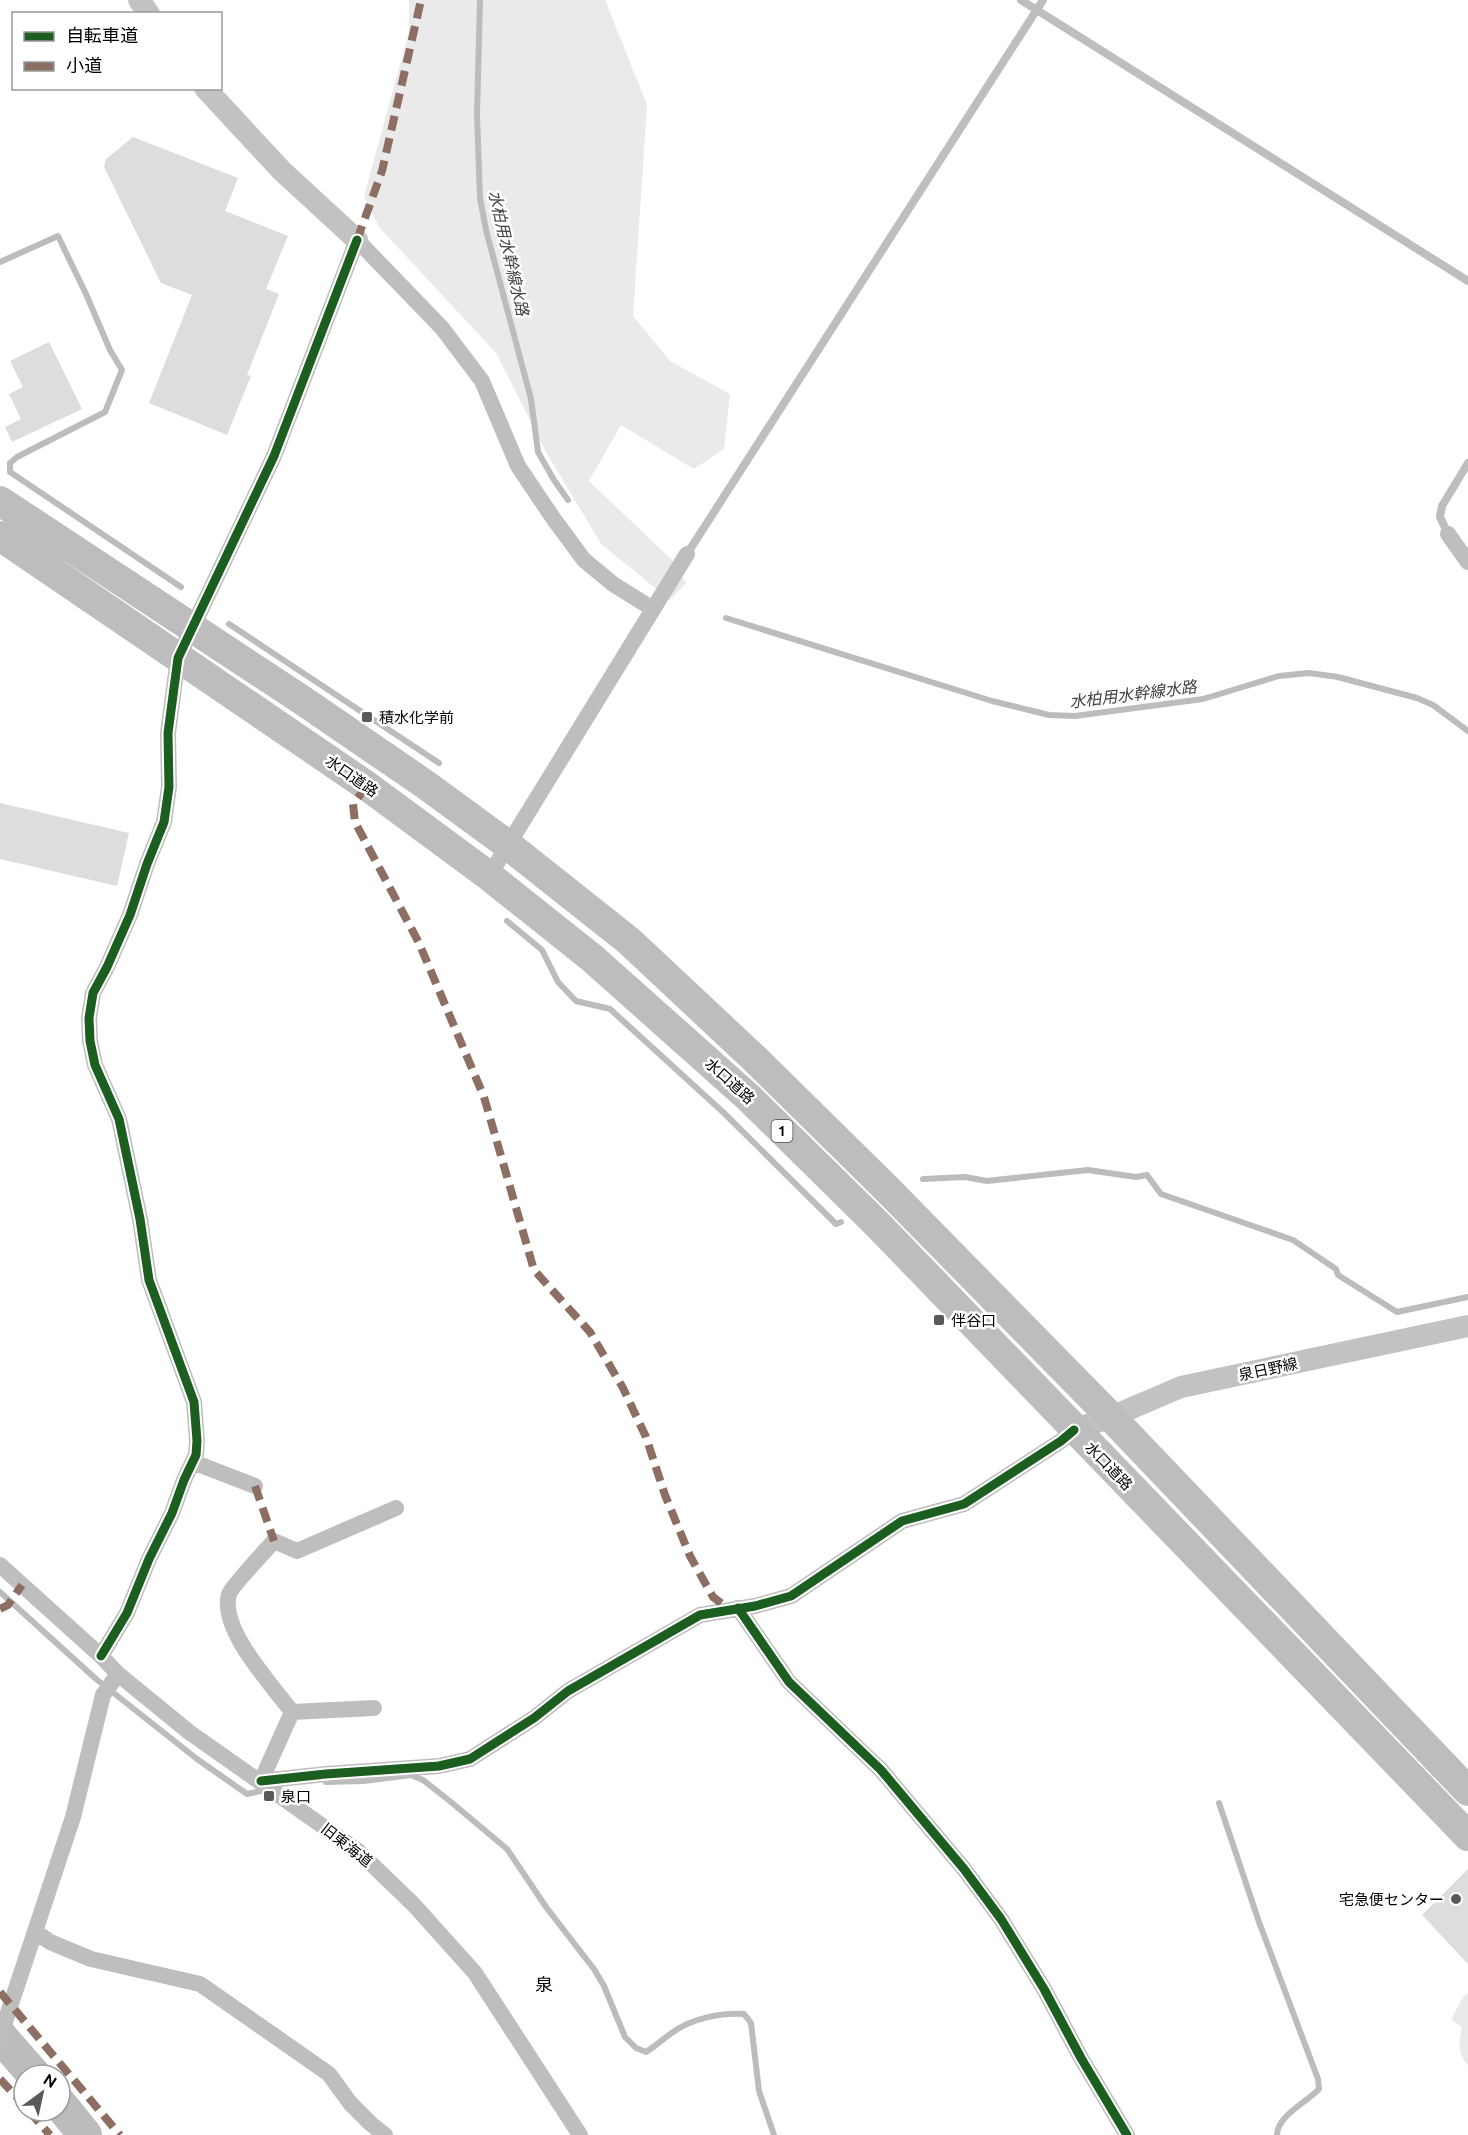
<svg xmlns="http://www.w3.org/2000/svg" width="1468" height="2135" viewBox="0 0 1468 2135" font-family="Ubuntu,'Noto Sans JP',sans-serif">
	<rect width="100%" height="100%" fill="#fff"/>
	<path fill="#eaeaea" d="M 409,0 L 605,0 L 647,105 L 633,316 L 670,361 L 730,394 L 724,449 L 694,469 L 621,425 L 589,481 L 671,559 L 686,583 L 670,600 L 601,544 L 546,452 L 496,353 L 379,227 L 364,196 L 409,32 Z
		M 1468,1993 L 1468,2065 C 1457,2054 1459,2041 1462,2027 L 1451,2020 L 1463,1997 Z"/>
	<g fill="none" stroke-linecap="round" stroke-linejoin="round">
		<path stroke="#bcbcbc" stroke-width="6" d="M 480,0 L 477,115 L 480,198 L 486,230 L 531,399 L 538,452 L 554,480 L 568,500
			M 0,262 L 58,236 L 86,294 L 110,350 L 122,370 L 105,412 L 17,457 L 10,463 L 10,472 L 181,587
			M 726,618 L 992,701 L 1049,715 L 1075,716 L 1203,699 L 1279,676 L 1309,673 L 1338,677 L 1417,698 L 1433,705 L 1468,731
			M 229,624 L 439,763
			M 507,921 L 542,950 L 558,982 L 576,1001 L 610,1009 L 724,1113 L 836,1224 L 841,1222
			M 923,1179 L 965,1177 L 987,1181 L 1088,1170 L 1136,1177 L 1147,1175 L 1161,1194 L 1293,1240 L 1336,1269 L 1338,1275 L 1397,1312 L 1468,1297
			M 0,1592 L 96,1679 L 197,1759 L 247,1794 L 266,1790
			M 326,1782 L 364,1781 L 411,1775 L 423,1780 L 451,1802 L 507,1849 L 546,1907 L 594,1969 L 604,1986 L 625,2037 L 636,2048 L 646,2052 C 656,2046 664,2038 673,2032 C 693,2018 720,2013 744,2014 L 751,2023 L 759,2091 L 774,2135
			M 1219,1803 L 1259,1922 L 1318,2079 L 1319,2089 C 1307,2102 1277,2116 1277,2135"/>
		<path stroke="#bcbcbc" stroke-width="34" d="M 0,2036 L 34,2075
			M 60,2104 L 85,2135"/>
	</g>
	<path fill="#ddd" d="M 133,137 L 238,178 L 225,211 L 288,236 L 266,289 L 279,294 L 247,375 L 251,376 L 227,435 L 149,403 L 192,295 L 161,283 L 104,167 L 106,159 Z
		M 49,342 L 82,409 L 12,442 L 5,427 L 21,419 L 9,394 L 23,387 L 10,361 Z
		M 0,803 L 129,833 L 117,886 L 0,859 Z
		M 1468,1869 L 1468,1964 L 1422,1915 Z"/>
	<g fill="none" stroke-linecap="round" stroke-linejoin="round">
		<path stroke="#bebebe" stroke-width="8" d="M 1021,0 L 1468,281
			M 1448,534 L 1440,517 L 1442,506 L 1468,463
			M 687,554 L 1043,0"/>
		<path stroke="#bebebe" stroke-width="16" d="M 1448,534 L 1468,562
			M 489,876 L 687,554
			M 193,1462 L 255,1486
			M 0,1565 L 101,1656 L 118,1674 L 189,1732 L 358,1851 L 414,1905 L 475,1973 L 580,2135
			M 738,1608 L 789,1682 L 881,1770 L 964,1869 L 1001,1919 L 1044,1989 L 1081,2058 L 1127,2135
			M 101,1656 L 127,1613 L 149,1559 L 172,1513 L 184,1480 L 196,1455 L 197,1441 L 194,1402 L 149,1280 L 140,1219 L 119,1119 L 95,1065 L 90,1041 L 89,1018 L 93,993 L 107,967 L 130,915 L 147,864 L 164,822 L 169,787 L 168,733 L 178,658 L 274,456 L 357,240 L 442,328 L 482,381 L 518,466 L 553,518 L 584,560 L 613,584 L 653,609
			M 292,1712 L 374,1708
			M 261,1781 L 326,1774 L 439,1766 L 470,1759 L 534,1718 L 568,1691 L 700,1615 L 755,1606 L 791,1596 L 902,1521 L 964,1504 L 1061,1441 L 1074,1430
			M 261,1781 L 292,1712 C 272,1685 219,1629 229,1594 C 232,1586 266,1550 274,1541 L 297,1551 L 396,1508
			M 36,1932 L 50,1942 L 91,1959 L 200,1984 L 329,2074 L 350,2103 L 371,2124 L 385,2135
			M 0,2037 L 73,1817 L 103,1695 L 118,1674"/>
		<path stroke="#c2c2c2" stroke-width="22" d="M 139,0 L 149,14
			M 205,88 L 282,171 L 357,240
			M 1074,1430 L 1111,1417 L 1181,1387 L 1468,1326"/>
		<path stroke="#bdbdbd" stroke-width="30" d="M 0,501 L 302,700 L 426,785 L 508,845 L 629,941 L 756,1060 L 887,1189 L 1111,1417 L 1468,1791
			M 0,536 L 367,786 L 489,876 L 592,958 L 748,1097 L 878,1225 L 1468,1836"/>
		<path stroke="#8d6e63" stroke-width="8" stroke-dasharray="15 8" stroke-linecap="butt" d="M 357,240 L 382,171 L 421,0
			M 367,786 L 353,804 L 355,822 L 419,943 L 484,1097 L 534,1270 L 590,1332 L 623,1388 L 646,1437 L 665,1495 L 690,1556 L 713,1597 L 729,1609
			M 255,1486 L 274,1541
			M 0,1609 L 8,1605 L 22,1585
			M 0,1992 L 120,2135
			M 0,2079 L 24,2105
			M 29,2111 L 50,2135"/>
		<defs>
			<path id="cycleway" d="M 738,1608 L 789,1682 L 881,1770 L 964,1869 L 1001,1919 L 1044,1989 L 1081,2058 L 1127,2135
				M 101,1656 L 127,1613 L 149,1559 L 172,1513 L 184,1480 L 196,1455 L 197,1441 L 194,1402 L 149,1280 L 140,1219 L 119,1119 L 95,1065 L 90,1041 L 89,1018 L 93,993 L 107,967 L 130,915 L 147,864 L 164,822 L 169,787 L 168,733 L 178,658 L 274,456 L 357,240
				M 261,1781 L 326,1774 L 439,1766 L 470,1759 L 534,1718 L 568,1691 L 700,1615 L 755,1606 L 791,1596 L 902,1521 L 964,1504 L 1061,1441 L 1074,1430"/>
		</defs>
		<use href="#cycleway" stroke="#fff" stroke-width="13"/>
		<use href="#cycleway" stroke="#1b5e20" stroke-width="9"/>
	</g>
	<g fill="#595959" stroke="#fff" stroke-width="2">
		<rect x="361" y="711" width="12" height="12" rx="3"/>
		<rect x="933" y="1314" width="12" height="12" rx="3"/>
		<rect x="263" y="1790" width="12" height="12" rx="3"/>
		<circle cx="1456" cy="1899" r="6"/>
	</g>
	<g text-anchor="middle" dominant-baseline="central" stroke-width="5" stroke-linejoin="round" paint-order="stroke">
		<rect fill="#fff" stroke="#4c4c4c" stroke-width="1.5" x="771.5" y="1120" width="21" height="22" rx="4.5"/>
		<g font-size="14" font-weight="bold" fill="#000">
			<text x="782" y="1131">1</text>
		</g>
		<g font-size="15" fill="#000" stroke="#fff" text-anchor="start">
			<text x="379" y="717">積水化学前</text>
			<text x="951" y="1320">伴谷口</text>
			<text x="281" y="1796">泉口</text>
			<text x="1444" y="1899" text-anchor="end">宅急便センター</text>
		</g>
		<g font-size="15" fill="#000" stroke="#fff">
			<text transform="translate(352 776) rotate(35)">水口道路</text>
			<text transform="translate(730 1081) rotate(42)">水口道路</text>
			<text transform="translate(1268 1369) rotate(-12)">泉日野線</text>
			<text transform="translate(1109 1466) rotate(46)">水口道路</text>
			<text transform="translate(347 1845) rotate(38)">旧東海道</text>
		</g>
		<g font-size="16" font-style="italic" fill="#414141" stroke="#fff">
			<text transform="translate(509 253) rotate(77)">水柏用水幹線水路</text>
			<text transform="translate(1133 694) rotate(-7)">水柏用水幹線水路</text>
		</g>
		<g font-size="18" fill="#000" stroke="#fff">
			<text x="544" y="1984">泉</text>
		</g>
	</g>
	<rect x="12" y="12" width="210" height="78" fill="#ffffff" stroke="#999999" stroke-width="1.5"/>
	<rect x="24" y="32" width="30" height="9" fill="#1b5e20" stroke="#999999" stroke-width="1.5"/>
	<text x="66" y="42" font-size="18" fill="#000000">自転車道</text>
	<rect x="24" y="62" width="30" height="9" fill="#8d6e63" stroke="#999999" stroke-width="1.5"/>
	<text x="66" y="72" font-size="18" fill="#000000">小道</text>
	<g transform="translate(42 2093) rotate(33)"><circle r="28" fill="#ffffff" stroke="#999999" stroke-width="1.5"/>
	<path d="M0-4.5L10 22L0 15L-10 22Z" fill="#595959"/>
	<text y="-9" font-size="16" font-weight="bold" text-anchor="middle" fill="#000000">N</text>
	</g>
</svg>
